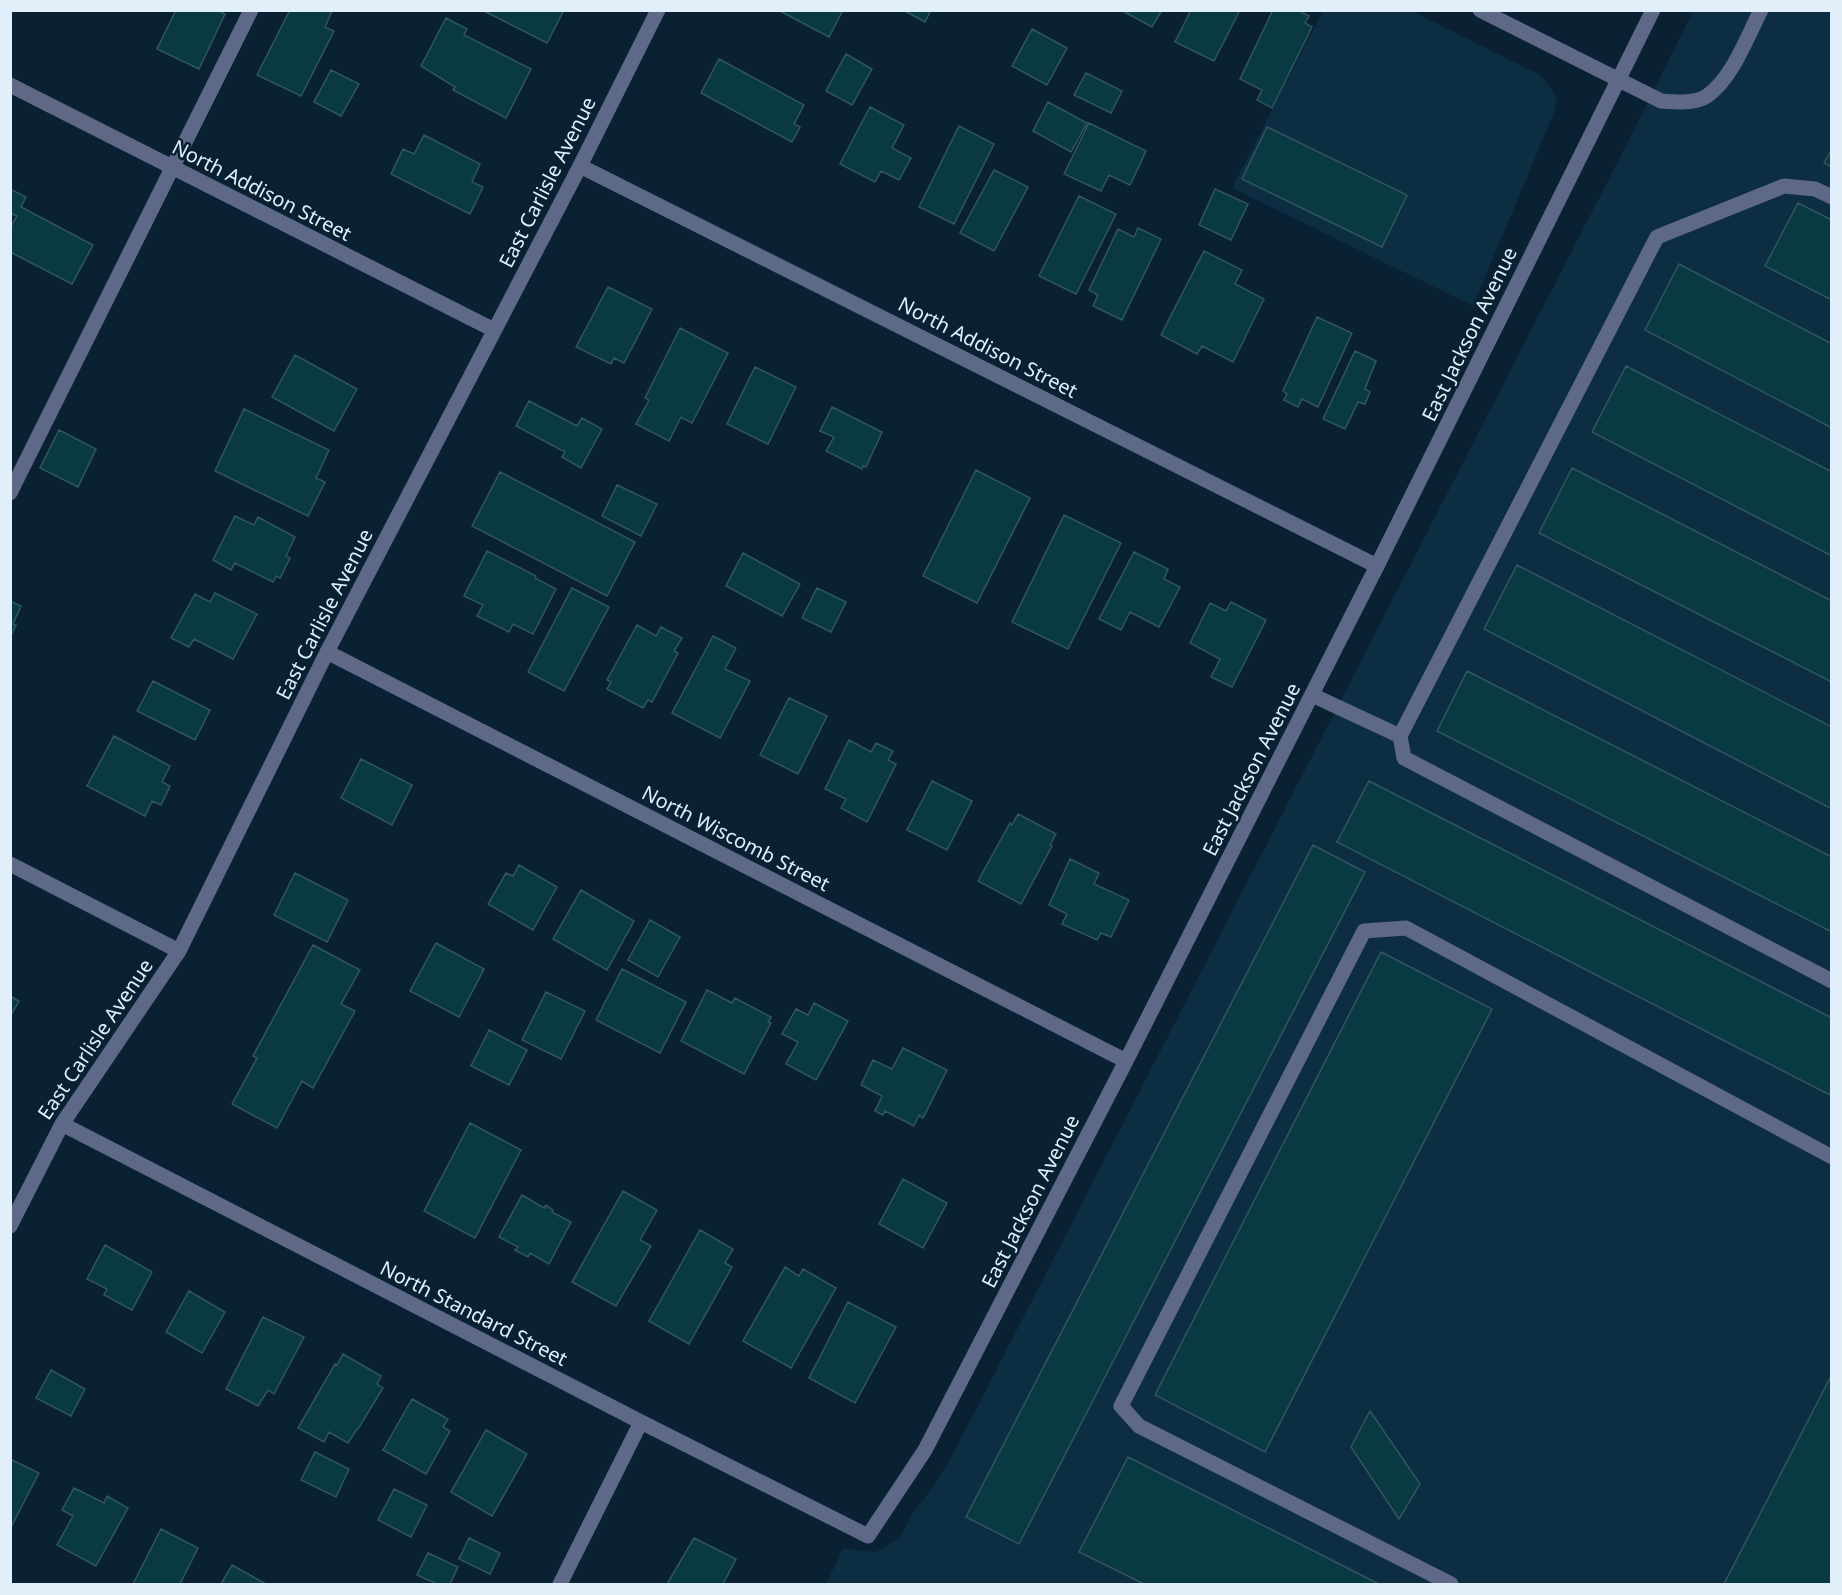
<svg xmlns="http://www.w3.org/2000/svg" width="1842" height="1595" viewBox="0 0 1842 1595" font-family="'Noto Sans',sans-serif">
	<rect width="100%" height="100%" fill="#092132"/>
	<path fill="#0d2d42" d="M 1323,11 L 1412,11 L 1540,75 L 1550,87 L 1557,100 L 1555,110 L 1473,306 L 1232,188 Z
		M 1693,11 L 1831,11 L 1831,1584 L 826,1584 L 843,1549 L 876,1552 L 900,1537 L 914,1511 L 934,1486 L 952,1456 L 1630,138 Z"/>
	<path fill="#093942" stroke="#32565f" stroke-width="1.5" d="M 176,10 L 217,10 L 225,14 L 199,69 L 157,49 Z
		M 290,10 L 332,11 L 325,27 L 334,31 L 301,96 L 257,75 Z
		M 482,10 L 564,10 L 547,43 Z
		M 778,10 L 843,10 L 829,37 Z
		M 903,10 L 931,10 L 925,22 Z
		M 1121,10 L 1162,10 L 1152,27 Z
		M 1191,10 L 1240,10 L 1214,61 L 1175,42 Z
		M 1273,10 L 1298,10 L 1309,16 L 1305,23 L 1312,27 L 1272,108 L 1257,100 L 1262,90 L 1240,79 Z
		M 446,18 L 467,29 L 464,35 L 531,69 L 506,118 L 453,90 L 455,87 L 421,66 Z
		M 1032,29 L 1067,48 L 1047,85 L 1012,66 Z
		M 846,54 L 872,69 L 852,105 L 826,91 Z
		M 719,59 L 804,105 L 794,124 L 800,127 L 792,142 L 701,93 Z
		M 331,70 L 359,84 L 341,116 L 314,102 Z
		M 1086,73 L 1122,91 L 1111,113 L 1074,95 Z
		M 1048,102 L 1087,123 L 1071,152 L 1033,131 Z
		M 870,107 L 904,125 L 892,148 L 911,158 L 899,180 L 881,171 L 875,182 L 840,164 Z
		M 1089,123 L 1146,151 L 1130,185 L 1109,175 L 1101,191 L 1064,174 Z
		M 959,126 L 994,144 L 954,224 L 919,207 Z
		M 1267,127 L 1407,195 L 1382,247 L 1242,179 Z
		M 424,135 L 480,164 L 472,182 L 483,187 L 470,214 L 391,174 L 403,149 L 414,154 Z
		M 1832,149 L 1832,167 L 1824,163 Z
		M 994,170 L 1028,187 L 994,251 L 960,233 Z
		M 10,189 L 26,197 L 21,207 L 93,245 L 72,284 L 10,252 L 10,228 L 17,216 L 10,213 Z
		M 1215,189 L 1248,204 L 1231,240 L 1199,225 Z
		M 1079,196 L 1116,214 L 1076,294 L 1039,276 Z
		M 1798,203 L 1832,220 L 1832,300 L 1765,266 Z
		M 1138,228 L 1161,239 L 1122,320 L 1093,306 L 1098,295 L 1089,290 L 1118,229 L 1134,237 Z
		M 1204,251 L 1242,270 L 1235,284 L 1264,299 L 1233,362 L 1202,346 L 1197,354 L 1161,335 Z
		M 1679,264 L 1832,344 L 1832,428 L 1645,330 Z
		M 608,287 L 652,309 L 624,363 L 614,358 L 611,364 L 576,347 Z
		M 1317,317 L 1352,333 L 1318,407 L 1302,399 L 1298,407 L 1284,400 L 1287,394 L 1283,391 Z
		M 680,328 L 728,353 L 692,423 L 681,417 L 669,441 L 636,424 L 649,400 L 645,398 Z
		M 1355,351 L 1376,361 L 1365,389 L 1370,392 L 1365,404 L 1358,402 L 1345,429 L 1323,419 Z
		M 295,355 L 357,389 L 334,431 L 272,397 Z
		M 1626,366 L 1832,472 L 1832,556 L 1592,432 Z
		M 755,367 L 796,387 L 768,444 L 727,424 Z
		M 529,401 L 577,426 L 582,418 L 602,429 L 581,468 L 562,457 L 565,452 L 516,426 Z
		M 832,407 L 882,432 L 866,467 L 863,466 L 862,469 L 826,451 L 834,437 L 820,431 Z
		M 244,409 L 329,450 L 316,478 L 325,482 L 308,516 L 215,471 Z
		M 59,430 L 96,449 L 78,487 L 40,468 Z
		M 1572,468 L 1832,601 L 1832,682 L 1539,533 Z
		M 976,470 L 1030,498 L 977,603 L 923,576 Z
		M 500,472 L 635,542 L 607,596 L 472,526 Z
		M 617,485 L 657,504 L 641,536 L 602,516 Z
		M 1064,515 L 1121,543 L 1068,649 L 1012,622 Z
		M 235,516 L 254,525 L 258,517 L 295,537 L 286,556 L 290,558 L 280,578 L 276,576 L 273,582 L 235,563 L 231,570 L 213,560 Z
		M 487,551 L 536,576 L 535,578 L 556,589 L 533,634 L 513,624 L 509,632 L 477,616 L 483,605 L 464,596 Z
		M 1134,552 L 1168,569 L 1164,579 L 1180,587 L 1159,627 L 1130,612 L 1121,630 L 1099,619 Z
		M 743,553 L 800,584 L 782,616 L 726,586 Z
		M 1517,565 L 1832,727 L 1832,809 L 1484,629 Z
		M 572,588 L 609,607 L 564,691 L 528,672 Z
		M 817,588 L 846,602 L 831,632 L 802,618 Z
		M 215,593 L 257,614 L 233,659 L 194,639 L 189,647 L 171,638 L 195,594 L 210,602 Z
		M 10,601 L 21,606 L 13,624 L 16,625 L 10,638 Z
		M 1231,602 L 1266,620 L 1232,687 L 1211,677 L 1220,659 L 1190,643 L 1210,603 L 1226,611 Z
		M 637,625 L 656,636 L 661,627 L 682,638 L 674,651 L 678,653 L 652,702 L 648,700 L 643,708 L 607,689 L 611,682 L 607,680 Z
		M 713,636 L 736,648 L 725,669 L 750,681 L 720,738 L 672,713 Z
		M 1467,671 L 1832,857 L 1832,932 L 1437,731 Z
		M 153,681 L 210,710 L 195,740 L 137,711 Z
		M 789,698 L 827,716 L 798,774 L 760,755 Z
		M 114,736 L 170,766 L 162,782 L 170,786 L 161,805 L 152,801 L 145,816 L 87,786 Z
		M 849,740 L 871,752 L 876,743 L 893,751 L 888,760 L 896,764 L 867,822 L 841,808 L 846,799 L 825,789 Z
		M 361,759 L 412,785 L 392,825 L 341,798 Z
		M 932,781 L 972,801 L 947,850 L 907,830 Z
		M 1369,781 L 1832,1018 L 1832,1096 L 1337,842 Z
		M 1018,814 L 1056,834 L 1050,845 L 1052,846 L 1021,904 L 978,881 L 1010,823 L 1012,825 Z
		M 1313,845 L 1365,872 L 1019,1544 L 966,1517 Z
		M 1070,859 L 1099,873 L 1094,884 L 1129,900 L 1111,937 L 1101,933 L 1097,940 L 1062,924 L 1067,914 L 1049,905 Z
		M 519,865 L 557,887 L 533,930 L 488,904 L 506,873 L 513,876 Z
		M 295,873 L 348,900 L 327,942 L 274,915 Z
		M 581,890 L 634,921 L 607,970 L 553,939 Z
		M 650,920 L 680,937 L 658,977 L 628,960 Z
		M 436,943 L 484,969 L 459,1017 L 410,991 Z
		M 313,945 L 360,970 L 341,1004 L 355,1011 L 313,1088 L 302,1081 L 277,1128 L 232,1104 L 257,1058 L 253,1056 Z
		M 1381,952 L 1492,1009 L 1265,1452 L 1155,1395 Z
		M 622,969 L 686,1002 L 660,1053 L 596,1020 Z
		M 707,990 L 732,1003 L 735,998 L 771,1017 L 768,1022 L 771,1023 L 744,1074 L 681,1041 Z
		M 546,992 L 585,1011 L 561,1059 L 522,1040 Z
		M 10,996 L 19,1001 L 10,1017 Z
		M 814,1003 L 848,1021 L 816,1080 L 786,1064 L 798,1042 L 782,1034 L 796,1009 L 808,1015 Z
		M 489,1030 L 527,1050 L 509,1085 L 471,1066 Z
		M 903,1048 L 947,1070 L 923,1118 L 919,1115 L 914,1126 L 885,1111 L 883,1115 L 875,1111 L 882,1096 L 861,1085 L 873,1060 L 892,1069 Z
		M 470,1123 L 521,1150 L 475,1238 L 424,1211 Z
		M 903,1179 L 947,1203 L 923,1248 L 879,1224 Z
		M 623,1191 L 657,1210 L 640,1240 L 651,1246 L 616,1306 L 572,1282 Z
		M 522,1195 L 544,1208 L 546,1205 L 553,1210 L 552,1212 L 571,1222 L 549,1264 L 530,1253 L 528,1257 L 515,1250 L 518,1247 L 499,1237 Z
		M 700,1230 L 733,1249 L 725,1263 L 732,1267 L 689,1344 L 649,1321 Z
		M 105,1245 L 152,1272 L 132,1310 L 104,1295 L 107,1289 L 87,1279 Z
		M 785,1267 L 799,1276 L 803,1269 L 836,1288 L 791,1368 L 743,1341 Z
		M 189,1291 L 225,1312 L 202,1353 L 166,1332 Z
		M 848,1302 L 896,1327 L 855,1403 L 809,1378 Z
		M 263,1317 L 304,1337 L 274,1394 L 268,1390 L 258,1406 L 226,1389 Z
		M 343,1354 L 381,1376 L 377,1384 L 383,1388 L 358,1429 L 357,1429 L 348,1443 L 329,1432 L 324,1442 L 298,1428 L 335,1364 L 337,1365 Z
		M 51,1370 L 85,1389 L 71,1416 L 36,1398 Z
		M 1832,1374 L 1832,1584 L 1724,1584 Z
		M 412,1399 L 448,1419 L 443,1427 L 450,1431 L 426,1474 L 383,1450 Z
		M 1370,1411 L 1420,1484 L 1399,1519 L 1351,1447 Z
		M 486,1430 L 527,1454 L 492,1516 L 451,1492 Z
		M 315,1452 L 349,1469 L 336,1497 L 301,1480 Z
		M 1128,1457 L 1379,1584 L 1144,1584 L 1079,1552 Z
		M 10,1459 L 39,1473 L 10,1529 Z
		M 74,1488 L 104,1503 L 107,1496 L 128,1508 L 96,1566 L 57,1545 L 73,1516 L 62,1510 Z
		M 394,1489 L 427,1505 L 411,1537 L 378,1520 Z
		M 161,1529 L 198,1548 L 180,1584 L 133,1584 Z
		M 469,1538 L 500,1553 L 490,1574 L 459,1559 Z
		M 694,1538 L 736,1559 L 723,1584 L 667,1584 Z
		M 428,1553 L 458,1567 L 450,1584 L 437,1584 L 417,1575 Z
		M 232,1565 L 266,1584 L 221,1584 Z"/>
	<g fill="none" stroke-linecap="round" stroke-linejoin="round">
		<path stroke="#5e6887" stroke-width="15" d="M 1480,10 L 1661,101 C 1675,102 1695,104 1707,96 C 1732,79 1747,37 1761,10
			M 10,85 L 494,330
			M 580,166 L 1377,566
			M 10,493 L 251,10
			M 327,652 L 1126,1061
			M 1312,695 L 1400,736 L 1404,758 L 1832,981
			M 1400,736 L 1657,237 L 1784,186 L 1815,189 L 1832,197
			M 10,864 L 179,951
			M 62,1124 L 641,1422 L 868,1536 L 925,1450 L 1126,1061 L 1377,566 L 1653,10
			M 10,1226 L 62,1124 L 179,951 L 327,652 L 580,166 L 658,10
			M 560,1584 L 641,1422
			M 1451,1584 L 1139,1426 L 1121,1406 L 1364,931 L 1406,928 L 1832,1157"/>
	</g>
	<g text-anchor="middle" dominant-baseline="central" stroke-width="5" stroke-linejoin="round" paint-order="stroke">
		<g font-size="20" fill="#e1effb" stroke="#092132">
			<text transform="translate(547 182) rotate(-63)">East Carlisle Avenue</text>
			<text transform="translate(262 190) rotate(27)">North Addison Street</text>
			<text transform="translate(1469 334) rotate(-64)">East Jackson Avenue</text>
			<text transform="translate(988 347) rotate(27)">North Addison Street</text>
			<text transform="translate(324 614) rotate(-63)">East Carlisle Avenue</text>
			<text transform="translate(1251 769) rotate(-63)">East Jackson Avenue</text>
			<text transform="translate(736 838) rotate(27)">North Wiscomb Street</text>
			<text transform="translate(95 1039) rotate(-56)">East Carlisle Avenue</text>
			<text transform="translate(1030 1201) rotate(-63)">East Jackson Avenue</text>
			<text transform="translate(474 1313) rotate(27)">North Standard Street</text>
		</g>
	</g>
	<rect width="1842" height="1595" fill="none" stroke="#e1effb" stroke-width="24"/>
</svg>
